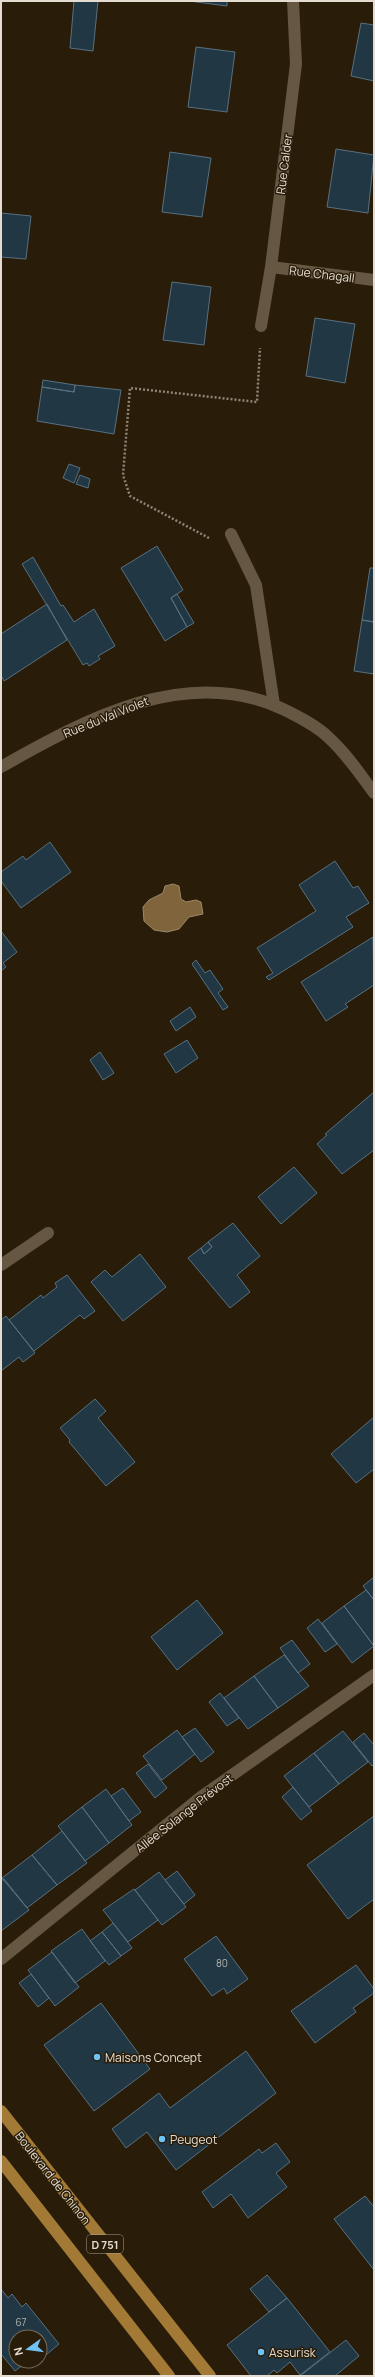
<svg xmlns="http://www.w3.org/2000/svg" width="375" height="2377" viewBox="0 0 375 2377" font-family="Manrope,sans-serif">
	<rect width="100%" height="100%" fill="#291c09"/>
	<path fill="#80643b" stroke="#9e8868" d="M 173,884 L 179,886 L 181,899 L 186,902 L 196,900 L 201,902 L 203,914 L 189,917 L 179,929 L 167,932 L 154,930 L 144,921 L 143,907 L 149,900 L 163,893 L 165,886 Z"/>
	<path fill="#213744" stroke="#587080" d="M 74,1 L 98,1 L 93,51 L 70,48 Z
		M 189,1 L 227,1 L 227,6 Z
		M 361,23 L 374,25 L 374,81 L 351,76 Z
		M 196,47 L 235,52 L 227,112 L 188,107 Z
		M 336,149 L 374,155 L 368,213 L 327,207 Z
		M 170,152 L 211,158 L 202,217 L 162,212 Z
		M 1,213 L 31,216 L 26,259 L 1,257 Z
		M 172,282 L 211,287 L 204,345 L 163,340 Z
		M 315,318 L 355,324 L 345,383 L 306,376 Z
		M 43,380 L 75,385 L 74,392 L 42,387 Z
		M 75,385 L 121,390 L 114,434 L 37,421 L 42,387 L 74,392 Z
		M 69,464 L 80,468 L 74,483 L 63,478 Z
		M 80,475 L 90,479 L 88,488 L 76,484 Z
		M 157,546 L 183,590 L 171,598 L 187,627 L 165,641 L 121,568 Z
		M 33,557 L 61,606 L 63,605 L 74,622 L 94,609 L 115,646 L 98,656 L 100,659 L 89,666 L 87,663 L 83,665 L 22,564 Z
		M 370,568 L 374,568 L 374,622 L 362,620 Z
		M 177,594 L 194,623 L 187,627 L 171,598 Z
		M 47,604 L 67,640 L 4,681 L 1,675 L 1,634 Z
		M 362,620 L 374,622 L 374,674 L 354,671 Z
		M 50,842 L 71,872 L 21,908 L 1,881 L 1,872 L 23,856 L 26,860 Z
		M 335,861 L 353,888 L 358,886 L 369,903 L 346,917 L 353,927 L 269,980 L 266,977 L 273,973 L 257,948 L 316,911 L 299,885 Z
		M 1,931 L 17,952 L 3,963 L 6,967 L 1,971 Z
		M 373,937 L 374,985 L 345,1004 L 348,1007 L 326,1021 L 301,982 Z
		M 196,960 L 205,973 L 210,970 L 223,989 L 218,993 L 228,1007 L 223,1010 L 192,964 Z
		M 190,1007 L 196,1017 L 176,1031 L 170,1021 Z
		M 187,1040 L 198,1058 L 176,1073 L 164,1054 Z
		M 100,1052 L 114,1073 L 103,1080 L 90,1060 Z
		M 374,1092 L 374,1150 L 342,1174 L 317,1144 L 327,1135 L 325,1134 Z
		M 294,1167 L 317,1193 L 281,1224 L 258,1197 Z
		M 233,1223 L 260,1256 L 237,1275 L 250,1292 L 230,1308 L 188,1258 L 201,1248 L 204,1254 L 212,1247 L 208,1242 Z
		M 208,1242 L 212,1247 L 204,1254 L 201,1248 Z
		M 140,1254 L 166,1287 L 123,1321 L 91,1282 L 105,1270 L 112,1277 Z
		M 67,1275 L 95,1311 L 84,1319 L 80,1315 L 34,1351 L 9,1320 L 41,1295 L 43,1298 L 57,1287 L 55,1283 Z
		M 6,1316 L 35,1353 L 23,1362 L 19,1357 L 1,1371 L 1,1320 Z
		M 95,1399 L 106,1411 L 98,1418 L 135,1462 L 106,1486 L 69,1442 L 70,1440 L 60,1428 Z
		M 374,1417 L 374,1469 L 356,1483 L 331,1454 Z
		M 374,1577 L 374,1600 L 363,1586 Z
		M 366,1590 L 374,1600 L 374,1646 L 344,1606 Z
		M 197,1600 L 223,1633 L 177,1670 L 151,1637 Z
		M 344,1606 L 374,1646 L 352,1663 L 322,1623 Z
		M 318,1619 L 337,1644 L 325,1652 L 307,1628 Z
		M 292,1640 L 310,1664 L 298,1673 L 280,1648 Z
		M 284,1655 L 309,1686 L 278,1708 L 254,1676 Z
		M 254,1676 L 278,1708 L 248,1729 L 224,1698 Z
		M 220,1693 L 239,1718 L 227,1726 L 209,1702 Z
		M 195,1728 L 214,1752 L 201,1762 L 182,1737 Z
		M 177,1730 L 195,1754 L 162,1780 L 143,1756 Z
		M 343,1731 L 368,1762 L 339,1784 L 314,1753 Z
		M 364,1733 L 374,1745 L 374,1764 L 372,1766 L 353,1742 Z
		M 314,1753 L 339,1784 L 309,1807 L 284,1776 Z
		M 148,1764 L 167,1788 L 155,1798 L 136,1773 Z
		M 293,1787 L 312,1811 L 301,1820 L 282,1797 Z
		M 123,1788 L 141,1812 L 129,1821 L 111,1796 Z
		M 106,1789 L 132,1825 L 109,1843 L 82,1807 Z
		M 82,1807 L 109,1843 L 85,1861 L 58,1826 Z
		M 374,1816 L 374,1899 L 348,1919 L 307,1865 Z
		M 62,1831 L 87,1863 L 57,1885 L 32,1855 Z
		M 32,1855 L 57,1885 L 27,1908 L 2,1878 Z
		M 177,1871 L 195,1895 L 184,1904 L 165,1880 Z
		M 159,1872 L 186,1907 L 162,1925 L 135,1890 Z
		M 4,1879 L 29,1910 L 1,1931 L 1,1881 Z
		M 134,1889 L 158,1920 L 128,1942 L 103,1910 Z
		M 113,1923 L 132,1948 L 121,1956 L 102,1932 Z
		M 82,1929 L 105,1961 L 75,1983 L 51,1951 Z
		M 102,1932 L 121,1956 L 109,1965 L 90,1941 Z
		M 216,1936 L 248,1979 L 227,1994 L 224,1988 L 212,1996 L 184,1959 Z
		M 52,1952 L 79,1987 L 55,2006 L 28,1970 Z
		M 356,1965 L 374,1989 L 374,1993 L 353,2008 L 356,2012 L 315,2043 L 291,2011 Z
		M 31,1974 L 49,1998 L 38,2007 L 19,1983 Z
		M 101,2003 L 150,2069 L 94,2111 L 44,2045 Z
		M 246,2051 L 276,2093 L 176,2170 L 147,2132 L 126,2148 L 112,2129 L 159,2093 L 170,2108 Z
		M 276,2143 L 290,2162 L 276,2173 L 287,2187 L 248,2218 L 231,2194 L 213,2208 L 202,2192 L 259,2149 L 262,2153 Z
		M 365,2196 L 374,2207 L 374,2270 L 334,2219 Z
		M 267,2275 L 287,2298 L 269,2312 L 250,2289 Z
		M 1,2289 L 8,2298 L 12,2294 L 22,2307 L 26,2303 L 59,2344 L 40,2360 L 40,2337 L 16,2337 L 16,2361 L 28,2361 L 15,2371 L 1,2354 Z
		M 287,2298 L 330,2352 L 300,2375 L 290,2362 L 277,2373 L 274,2370 L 267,2376 L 251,2376 L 227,2345 Z
		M 346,2340 L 359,2356 L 335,2376 L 300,2376 Z"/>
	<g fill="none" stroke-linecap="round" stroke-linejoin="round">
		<path stroke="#8f8575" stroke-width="2.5" stroke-dasharray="2 2" stroke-linecap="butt" d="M 209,538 L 130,496 L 123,475 L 130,388 L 257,402 L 260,348"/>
		<path stroke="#665742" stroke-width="12" d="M 271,267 L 374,280
			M 261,326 L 271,267 L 296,64 L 293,1
			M 231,534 L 256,585 L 274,705
			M 1,767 C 86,719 188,663 285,710 C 299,717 317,726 328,737 C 346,753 360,774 374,793
			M 1,1265 L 48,1233
			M 1,1959 L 201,1797 L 374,1675"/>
		<path stroke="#a27a36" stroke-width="12" d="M 1,2111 L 210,2376
			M 1,2161 L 169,2376"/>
	</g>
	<g fill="#6fc2f4" stroke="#291c09" stroke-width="1.5">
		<circle cx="97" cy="2057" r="4"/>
		<circle cx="162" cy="2139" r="4"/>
		<circle cx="261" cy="2352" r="4"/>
	</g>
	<g text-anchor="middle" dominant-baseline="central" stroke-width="3" stroke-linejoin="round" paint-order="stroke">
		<g font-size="10" fill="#b3b3ad">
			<text x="222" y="1963">80</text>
			<text x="21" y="2322">67</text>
		</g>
		<rect fill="#291c09" stroke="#aca294" stroke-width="1" x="87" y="2235" width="36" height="18" rx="3"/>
		<g font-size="11" font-weight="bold" fill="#e4dcd0">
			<text x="105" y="2244">D 751</text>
		</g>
		<g font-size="12" fill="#e4dcd0" stroke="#291c09">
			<text transform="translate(284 164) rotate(-83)">Rue Calder</text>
			<text transform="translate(322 274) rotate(7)">Rue Chagall</text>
			<text transform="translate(106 717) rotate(-22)">Rue du Val Violet</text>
			<text transform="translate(184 1813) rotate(-38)">Allée Solange Prévost</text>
			<text transform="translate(53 2178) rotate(52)">Boulevard de Chinon</text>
		</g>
		<g font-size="12" fill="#e4dcd0" stroke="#291c09" text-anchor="start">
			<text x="105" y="2057">Maisons Concept</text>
			<text x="170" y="2139">Peugeot</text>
			<text x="269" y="2352">Assurisk</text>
		</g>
	</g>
	<rect width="375" height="2377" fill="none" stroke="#e4dcd0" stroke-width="4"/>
	<g transform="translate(28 2349) rotate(256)"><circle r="19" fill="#291c09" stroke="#746959"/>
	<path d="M0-3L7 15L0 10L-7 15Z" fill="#6fc2f4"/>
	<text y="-6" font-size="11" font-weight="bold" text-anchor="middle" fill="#e4dcd0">N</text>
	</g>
</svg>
